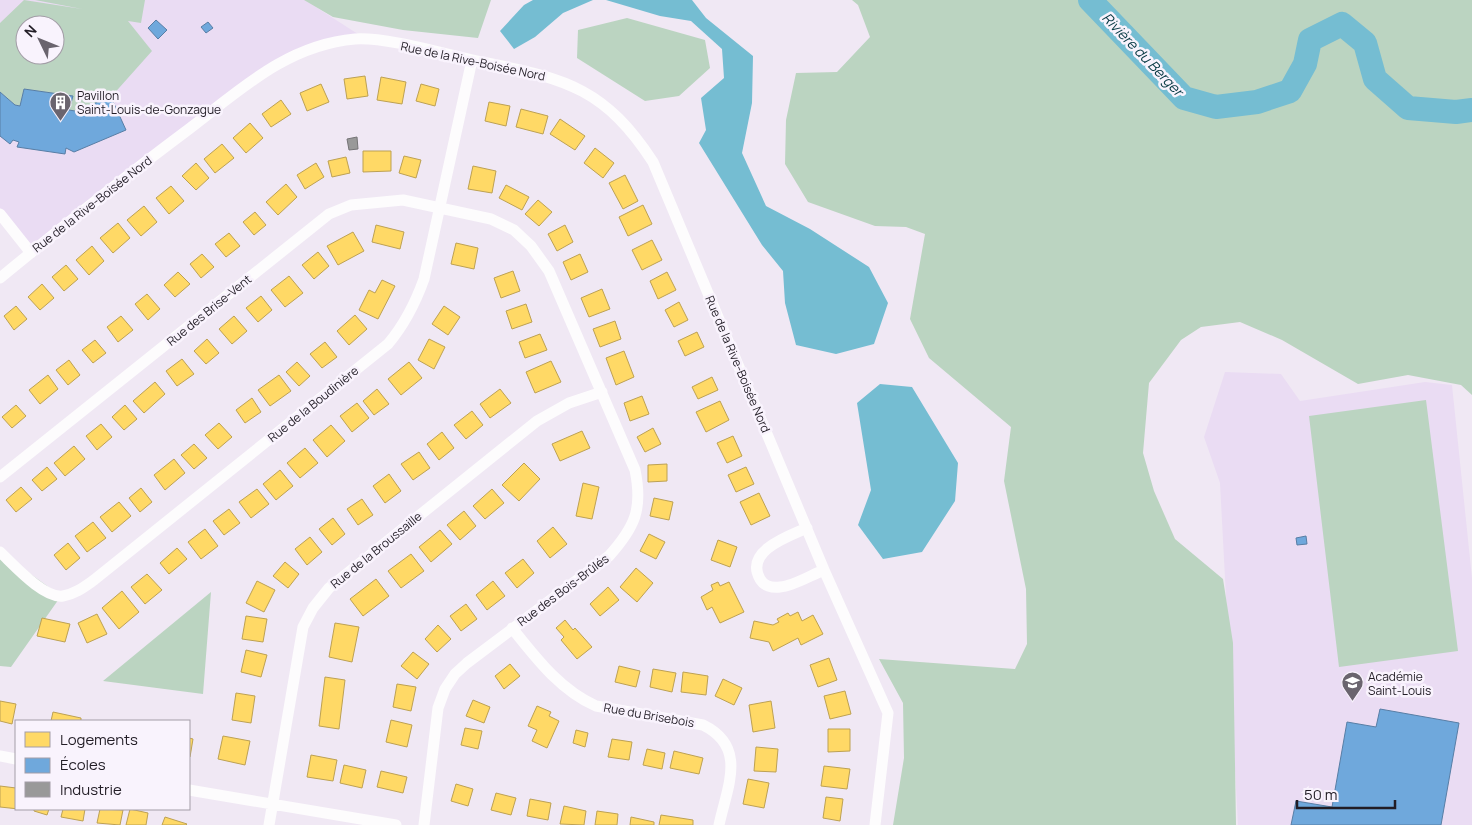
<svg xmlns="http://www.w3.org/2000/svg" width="1472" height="825" viewBox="0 0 1472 825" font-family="Manrope,sans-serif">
	<rect width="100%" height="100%" fill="#f0e8f4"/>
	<path fill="#eadcf3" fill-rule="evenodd" d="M 0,0 L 305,0 L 361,36 L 264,71 L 31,253 L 0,214 ZM 25,25 L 55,25 L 55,55 L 25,55 Z
		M 1225,372 L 1281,374 L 1300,401 L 1425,382 L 1452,385 L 1472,578 L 1472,825 L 1238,825 L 1220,483 L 1204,437 Z"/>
	<path fill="#bbd4c1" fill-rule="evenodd" d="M 24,0 L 82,9 L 35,0 L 145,0 L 141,23 L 128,21 L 152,51 L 111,97 L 75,111 L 69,110 L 73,96 L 24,89 L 20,106 L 15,105 L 0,92 L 0,23 ZM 25,25 L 55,25 L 55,55 L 25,55 Z
		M 304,0 L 491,0 L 478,38 L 403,30 L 333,17 Z
		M 852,0 L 1472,0 L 1472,395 L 1461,385 L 1408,375 L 1358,384 L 1282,340 L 1240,322 L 1201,327 L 1181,340 L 1149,383 L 1143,453 L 1154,491 L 1175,539 L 1223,579 L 1233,643 L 1236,825 L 893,825 L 904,758 L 903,703 L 879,659 L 1015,669 L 1027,644 L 1026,589 L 1004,481 L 1011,427 L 929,358 L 910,319 L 925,234 L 906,227 L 875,226 L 808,202 L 785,164 L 786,120 L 796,73 L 837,72 L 870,37 L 858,5 Z
		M 627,18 L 705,40 L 710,68 L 679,96 L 645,101 L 577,58 L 578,30 Z
		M 1426,400 L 1458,651 L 1339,667 L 1309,416 Z
		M 0,552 L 61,596 L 11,667 L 0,666 Z
		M 211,592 L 203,694 L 103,681 Z"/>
	<path fill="#75bdd2" d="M 533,0 L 593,0 L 563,13 L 535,37 L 514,49 L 500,31 L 524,5 Z
		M 606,0 L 692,0 L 706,18 L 753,56 L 752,103 L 742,153 L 766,206 L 810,229 L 869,267 L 888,303 L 874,344 L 836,354 L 796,345 L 785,303 L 783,271 L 762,245 L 699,143 L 706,130 L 701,98 L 724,78 L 722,49 L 691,21 L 660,16 Z
		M 880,384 L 912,387 L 958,463 L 955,501 L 922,552 L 883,559 L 858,525 L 871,490 L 857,403 Z"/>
	<path fill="#ffd966" stroke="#bda153" d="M 365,76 L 368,96 L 347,99 L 344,79 Z
		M 381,77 L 406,82 L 402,104 L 377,100 Z
		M 321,84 L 329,102 L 307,111 L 300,93 Z
		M 421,84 L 439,89 L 435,106 L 416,101 Z
		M 281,100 L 291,114 L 271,127 L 262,114 Z
		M 489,102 L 510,106 L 506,126 L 485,121 Z
		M 521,109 L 548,116 L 543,134 L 516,127 Z
		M 560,119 L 585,136 L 575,150 L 550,134 Z
		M 250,123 L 263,138 L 246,153 L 233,138 Z
		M 222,144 L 234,158 L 215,173 L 204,159 Z
		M 595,148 L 614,163 L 603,178 L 584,163 Z
		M 363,151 L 391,151 L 391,171 L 363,172 Z
		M 404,156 L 421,160 L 416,178 L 399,173 Z
		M 346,157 L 350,173 L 332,177 L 328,161 Z
		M 196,163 L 209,178 L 196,190 L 182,176 Z
		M 316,163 L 324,177 L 305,189 L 297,175 Z
		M 473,166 L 496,171 L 492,193 L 468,189 Z
		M 625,175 L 638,201 L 623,209 L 609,183 Z
		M 286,184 L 297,197 L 278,215 L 266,202 Z
		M 506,185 L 529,197 L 522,210 L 499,198 Z
		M 171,186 L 184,201 L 169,214 L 156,198 Z
		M 538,200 L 552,212 L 539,226 L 525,214 Z
		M 643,205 L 652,224 L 628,236 L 619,217 Z
		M 144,206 L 157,222 L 141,236 L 127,220 Z
		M 255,212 L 266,225 L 254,235 L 243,222 Z
		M 118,223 L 130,238 L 113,253 L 100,238 Z
		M 376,225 L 404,232 L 400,249 L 372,242 Z
		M 565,225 L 573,242 L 557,251 L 548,234 Z
		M 353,232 L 364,251 L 338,265 L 327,246 Z
		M 229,233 L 240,246 L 226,257 L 215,244 Z
		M 652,240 L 662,260 L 642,270 L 632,250 Z
		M 456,243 L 478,248 L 474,269 L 451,264 Z
		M 92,246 L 104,261 L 89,275 L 76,260 Z
		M 318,252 L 329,266 L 314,279 L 302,265 Z
		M 202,254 L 214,267 L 201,278 L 190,264 Z
		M 580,254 L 588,272 L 571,280 L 563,262 Z
		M 66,265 L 78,279 L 64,291 L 52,277 Z
		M 513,271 L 520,291 L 501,298 L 494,278 Z
		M 178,272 L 190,284 L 175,297 L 164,285 Z
		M 667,272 L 676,290 L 658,299 L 650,281 Z
		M 289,276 L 303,293 L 285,307 L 271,290 Z
		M 382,280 L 395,286 L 378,319 L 359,310 L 369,290 L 375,293 Z
		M 42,284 L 54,298 L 40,310 L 28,297 Z
		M 602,289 L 610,309 L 589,317 L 581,298 Z
		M 147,294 L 160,309 L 148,320 L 135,304 Z
		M 261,296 L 272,310 L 258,322 L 246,308 Z
		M 679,302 L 688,320 L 674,327 L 665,310 Z
		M 526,304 L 532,322 L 512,329 L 506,311 Z
		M 16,306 L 27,319 L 14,330 L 4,316 Z
		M 444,306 L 460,317 L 448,335 L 432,324 Z
		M 355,315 L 367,329 L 349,345 L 337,331 Z
		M 121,316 L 133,330 L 118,342 L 107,327 Z
		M 234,316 L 247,331 L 232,344 L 219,329 Z
		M 615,321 L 621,339 L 600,347 L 593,329 Z
		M 697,332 L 704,347 L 685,356 L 678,341 Z
		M 540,334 L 547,350 L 525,358 L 519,342 Z
		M 207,339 L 219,353 L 206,364 L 194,351 Z
		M 429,339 L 445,347 L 434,369 L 418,360 Z
		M 95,340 L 106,353 L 93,363 L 82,350 Z
		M 325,342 L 337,357 L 322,368 L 310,354 Z
		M 624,351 L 634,377 L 616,385 L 606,358 Z
		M 182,359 L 194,374 L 177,386 L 166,371 Z
		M 69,360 L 80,375 L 68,385 L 56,370 Z
		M 551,361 L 561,382 L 535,393 L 526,372 Z
		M 297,362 L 310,376 L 299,386 L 286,372 Z
		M 409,362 L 422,378 L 401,395 L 388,379 Z
		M 48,375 L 58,389 L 40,404 L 29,390 Z
		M 279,375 L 291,391 L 270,406 L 258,390 Z
		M 712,377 L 718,390 L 698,399 L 692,387 Z
		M 155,382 L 165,394 L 144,413 L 133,401 Z
		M 377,389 L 389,404 L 374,415 L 363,401 Z
		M 500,389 L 511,403 L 490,418 L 480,404 Z
		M 642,396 L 649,414 L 630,421 L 624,403 Z
		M 252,398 L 261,412 L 245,423 L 236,410 Z
		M 720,401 L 729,420 L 706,432 L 696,412 Z
		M 357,403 L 369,418 L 352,432 L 340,416 Z
		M 16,405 L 26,416 L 12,428 L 2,417 Z
		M 125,405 L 137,419 L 124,430 L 112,417 Z
		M 472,411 L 483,425 L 466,439 L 454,425 Z
		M 219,423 L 232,437 L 218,449 L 205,435 Z
		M 101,424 L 112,437 L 97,450 L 86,436 Z
		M 331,425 L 345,441 L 327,457 L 313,440 Z
		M 653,428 L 661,444 L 645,452 L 637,437 Z
		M 582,431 L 590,448 L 560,461 L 552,444 Z
		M 442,432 L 454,448 L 439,460 L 427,444 Z
		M 733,436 L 742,456 L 727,463 L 717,443 Z
		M 194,444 L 207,458 L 194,469 L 181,455 Z
		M 74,446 L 85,459 L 65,476 L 54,463 Z
		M 305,448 L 318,463 L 300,478 L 287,463 Z
		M 419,452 L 430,468 L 413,480 L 401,464 Z
		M 174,459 L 185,473 L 165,490 L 154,475 Z
		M 524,463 L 540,479 L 519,501 L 502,485 Z
		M 667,464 L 667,481 L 648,482 L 648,465 Z
		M 47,467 L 57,479 L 42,491 L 32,480 Z
		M 746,467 L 754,484 L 736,492 L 728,475 Z
		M 280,470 L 293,486 L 276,500 L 263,484 Z
		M 389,474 L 401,491 L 385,503 L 373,486 Z
		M 583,483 L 599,487 L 592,519 L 576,516 Z
		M 21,487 L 32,499 L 16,512 L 6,500 Z
		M 141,488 L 152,502 L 140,512 L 129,498 Z
		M 257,489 L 269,504 L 251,518 L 239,502 Z
		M 492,489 L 504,503 L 485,519 L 473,506 Z
		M 759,493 L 770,516 L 751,525 L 740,502 Z
		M 654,498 L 673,502 L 669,520 L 650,516 Z
		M 362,499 L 373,515 L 358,525 L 347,509 Z
		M 119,502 L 131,516 L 112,532 L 100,517 Z
		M 229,509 L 240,523 L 224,535 L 213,521 Z
		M 464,511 L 476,526 L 460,540 L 447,525 Z
		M 333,518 L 345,534 L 332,545 L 319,529 Z
		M 93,522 L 106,538 L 87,552 L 75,536 Z
		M 553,527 L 567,544 L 550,558 L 537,541 Z
		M 205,529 L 218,546 L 201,559 L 188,542 Z
		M 440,530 L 452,544 L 431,562 L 419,547 Z
		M 649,534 L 665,542 L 656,559 L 640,551 Z
		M 310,537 L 322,552 L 307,565 L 295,549 Z
		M 718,540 L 737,547 L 730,567 L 711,560 Z
		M 68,543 L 80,558 L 66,570 L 54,555 Z
		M 177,548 L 187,559 L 169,574 L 160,563 Z
		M 411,554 L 424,571 L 401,588 L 388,571 Z
		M 523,559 L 534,573 L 517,588 L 505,573 Z
		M 285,562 L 299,574 L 288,588 L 273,576 Z
		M 636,568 L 653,583 L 637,602 L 620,587 Z
		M 147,574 L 162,590 L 145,604 L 131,587 Z
		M 376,579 L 389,596 L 363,616 L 350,599 Z
		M 257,581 L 275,590 L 264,612 L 246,603 Z
		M 493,581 L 505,596 L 487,610 L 476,595 Z
		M 718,582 L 720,586 L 729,582 L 744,612 L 720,623 L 712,607 L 707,610 L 701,597 L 713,590 L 711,585 Z
		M 608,587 L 619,600 L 600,616 L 590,604 Z
		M 122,591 L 139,612 L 119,629 L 102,608 Z
		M 466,604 L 477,619 L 461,631 L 450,616 Z
		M 798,612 L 802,621 L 813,615 L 823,634 L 801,645 L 798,638 L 773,651 L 769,642 L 750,638 L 754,621 L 773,625 L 779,622 L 777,619 L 788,613 L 790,616 Z
		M 97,614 L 107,634 L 87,643 L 78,623 Z
		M 246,616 L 267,619 L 263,642 L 242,639 Z
		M 42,618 L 70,624 L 65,642 L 37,636 Z
		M 565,620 L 573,630 L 575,628 L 592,647 L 577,659 L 561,640 L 564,637 L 556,628 Z
		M 335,623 L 359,627 L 352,662 L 329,657 Z
		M 438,625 L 451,639 L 437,652 L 425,639 Z
		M 246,650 L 267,655 L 261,677 L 241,672 Z
		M 413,652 L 429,664 L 417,679 L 401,666 Z
		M 829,658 L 837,680 L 818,687 L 810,665 Z
		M 510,664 L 520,676 L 504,689 L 495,676 Z
		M 619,666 L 640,671 L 636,687 L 615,682 Z
		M 653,669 L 676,673 L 672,692 L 650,687 Z
		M 683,672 L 708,676 L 706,695 L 681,692 Z
		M 325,677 L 345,680 L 339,729 L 319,726 Z
		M 723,679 L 742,688 L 734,705 L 715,696 Z
		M 397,684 L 416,687 L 411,711 L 393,707 Z
		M 845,691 L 851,714 L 830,719 L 824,696 Z
		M 236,693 L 255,696 L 251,723 L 232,720 Z
		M 473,700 L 490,707 L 484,723 L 466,716 Z
		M 0,701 L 16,704 L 12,724 L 0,721 Z
		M 771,701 L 775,728 L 753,732 L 749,705 Z
		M 537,706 L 551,712 L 549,716 L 559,721 L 547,748 L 532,741 L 537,730 L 528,726 Z
		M 53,712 L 81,718 L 81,721 L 51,721 Z
		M 391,720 L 412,725 L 407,747 L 386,742 Z
		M 465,728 L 482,731 L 478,749 L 461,745 Z
		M 828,729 L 850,729 L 850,751 L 828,752 Z
		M 576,730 L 588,733 L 585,747 L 573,743 Z
		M 223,736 L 250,741 L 245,765 L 218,759 Z
		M 189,738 L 193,739 L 190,757 L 189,756 Z
		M 612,739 L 632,742 L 629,760 L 608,757 Z
		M 756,747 L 778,749 L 776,772 L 754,771 Z
		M 647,749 L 665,753 L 662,769 L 643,765 Z
		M 674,751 L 703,758 L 699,774 L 670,768 Z
		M 311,755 L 337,760 L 333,781 L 307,777 Z
		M 344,765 L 366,770 L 362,788 L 340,783 Z
		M 824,766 L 850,769 L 847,789 L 821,786 Z
		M 381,771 L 407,777 L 403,793 L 377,787 Z
		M 748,779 L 769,783 L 764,808 L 743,804 Z
		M 456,784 L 473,789 L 468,806 L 451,801 Z
		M 0,786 L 16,788 L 16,809 L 19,809 L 0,807 Z
		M 496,793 L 516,798 L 511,815 L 491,810 Z
		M 826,797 L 843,799 L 840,821 L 823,818 Z
		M 530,799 L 551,803 L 548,820 L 527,816 Z
		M 564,806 L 586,811 L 584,825 L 560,824 Z
		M 34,809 L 49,809 L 47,815 L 34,811 Z
		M 63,809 L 85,809 L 83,821 L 61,817 Z
		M 100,809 L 123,810 L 120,825 L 97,823 Z
		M 130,809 L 148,813 L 146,825 L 126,825 Z
		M 597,811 L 618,814 L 617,825 L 595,825 Z
		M 661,815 L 693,820 L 693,825 L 659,825 Z
		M 165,817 L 187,824 L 186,825 L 162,825 Z
		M 631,817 L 654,822 L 654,825 L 630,825 Z"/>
	<path fill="#6fa8dc" stroke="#587ea5" d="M 156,20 L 167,30 L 158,39 L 148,28 Z
		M 208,22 L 213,28 L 206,33 L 201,27 Z
		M 24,89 L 73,96 L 69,110 L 75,111 L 111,97 L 126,130 L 74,152 L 66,148 L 65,154 L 17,147 L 19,142 L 13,140 L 10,144 L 0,136 L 0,92 L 15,105 L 20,106 Z
		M 1306,536 L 1307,544 L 1297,545 L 1296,538 Z
		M 1380,709 L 1459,723 L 1441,825 L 1291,825 L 1296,801 L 1332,807 L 1347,722 L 1376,727 Z"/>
	<path fill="#999" stroke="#757476" d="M 357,137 L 358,149 L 349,150 L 347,139 Z"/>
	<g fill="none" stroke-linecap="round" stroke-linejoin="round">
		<path stroke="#75bdd2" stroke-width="24" d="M 1090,0 L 1184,98 L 1216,107 L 1257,102 L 1290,91 L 1305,64 L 1310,40 L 1342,24 L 1365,43 L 1375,79 L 1408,108 L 1456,112 L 1472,110"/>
		<path stroke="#fdfcfd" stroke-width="11" d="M 0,214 L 31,253
			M 0,278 C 61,228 122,179 185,132 C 237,93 285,45 355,39 C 390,37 450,56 487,63 C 568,79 606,90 653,162 L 824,570 L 888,713 L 875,825
			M 0,477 L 329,214 L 351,205 L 403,200 L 491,219 L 514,230 L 531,246 L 549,271 L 635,470 C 643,509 635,527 609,556 L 467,663 L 455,674 L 445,689 L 438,708 L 424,825
			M 807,528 C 789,536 744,551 760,579 C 764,586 772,588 780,587 C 794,586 811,575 824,570
			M 0,552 C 13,564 44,599 63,596 C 75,594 84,587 94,580 L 388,344 C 405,324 415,304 424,279 L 472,60
			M 512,628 C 536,658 560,690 596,706 L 703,725 C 748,747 727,787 719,825
			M 0,756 L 16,759
			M 189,790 L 396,825
			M 269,825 L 303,627 L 313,608 L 329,588 L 537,421 L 569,403 L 602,392"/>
	</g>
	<defs>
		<symbol id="building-pin" viewBox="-11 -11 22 30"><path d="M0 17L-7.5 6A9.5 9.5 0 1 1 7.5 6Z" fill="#6a646e" stroke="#f9f3fd"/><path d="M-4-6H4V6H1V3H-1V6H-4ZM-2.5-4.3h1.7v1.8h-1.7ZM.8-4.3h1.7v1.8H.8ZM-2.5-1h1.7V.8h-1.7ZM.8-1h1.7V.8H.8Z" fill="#fff"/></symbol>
		<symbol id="school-pin" viewBox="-11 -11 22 30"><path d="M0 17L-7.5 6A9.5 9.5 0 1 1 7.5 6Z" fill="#6a646e" stroke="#f9f3fd"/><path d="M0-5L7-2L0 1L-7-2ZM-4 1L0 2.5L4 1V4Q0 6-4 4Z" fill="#fff"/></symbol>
	</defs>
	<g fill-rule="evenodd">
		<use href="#building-pin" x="48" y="90" width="25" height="34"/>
		<use href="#school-pin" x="1340" y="670" width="25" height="34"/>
	</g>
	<g text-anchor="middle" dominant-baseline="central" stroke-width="5" stroke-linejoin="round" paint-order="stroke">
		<g font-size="12" fill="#221d26" stroke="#f9f3fd">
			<text transform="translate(473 61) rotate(12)">Rue de la Rive-Boisée Nord</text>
			<text transform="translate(92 204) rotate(-38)">Rue de la Rive-Boisée Nord</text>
			<text transform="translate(209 310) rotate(-39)">Rue des Brise-Vent</text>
			<text transform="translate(738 364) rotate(67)">Rue de la Rive-Boisée Nord</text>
			<text transform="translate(313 404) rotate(-39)">Rue de la Boudinière</text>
			<text transform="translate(376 550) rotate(-39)">Rue de la Broussaille</text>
			<text transform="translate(563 590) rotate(-37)">Rue des Bois-Brûlés</text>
			<text transform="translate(649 715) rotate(10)">Rue du Brisebois</text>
		</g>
		<g font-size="12" fill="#221d26" stroke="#f9f3fd" text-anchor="start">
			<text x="77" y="95">Pavillon<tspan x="77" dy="14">Saint-Louis-de-Gonzague</tspan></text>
			<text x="1368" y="676">Académie<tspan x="1368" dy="14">Saint-Louis</tspan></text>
		</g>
		<g font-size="14" font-style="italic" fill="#063943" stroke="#f9f3fd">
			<text transform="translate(1143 54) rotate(46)">Rivière du Berger</text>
		</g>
	</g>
	<rect x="15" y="720" width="175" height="90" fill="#f9f3fd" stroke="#a39da7"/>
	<rect x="25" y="732" width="25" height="15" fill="#ffd966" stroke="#a39da7"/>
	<text x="60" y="745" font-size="15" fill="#221d26">Logements</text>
	<rect x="25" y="758" width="25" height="15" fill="#6fa8dc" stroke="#a39da7"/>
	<text x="60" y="770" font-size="15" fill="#221d26">Écoles</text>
	<rect x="25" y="782" width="25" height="15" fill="#999999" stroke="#a39da7"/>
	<text x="60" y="795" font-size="15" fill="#221d26">Industrie</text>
	<g transform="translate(40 40) rotate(313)"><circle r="24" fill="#f9f3fd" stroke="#a39da7"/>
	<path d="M0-4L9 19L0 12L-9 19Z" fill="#6a646e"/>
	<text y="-8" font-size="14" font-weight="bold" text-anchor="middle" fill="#221d26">N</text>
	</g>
	<path d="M1297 800v8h98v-8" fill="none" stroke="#221d26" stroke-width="2.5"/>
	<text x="1304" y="800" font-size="15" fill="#221d26" stroke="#f9f3fd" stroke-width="4" paint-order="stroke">50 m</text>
</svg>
